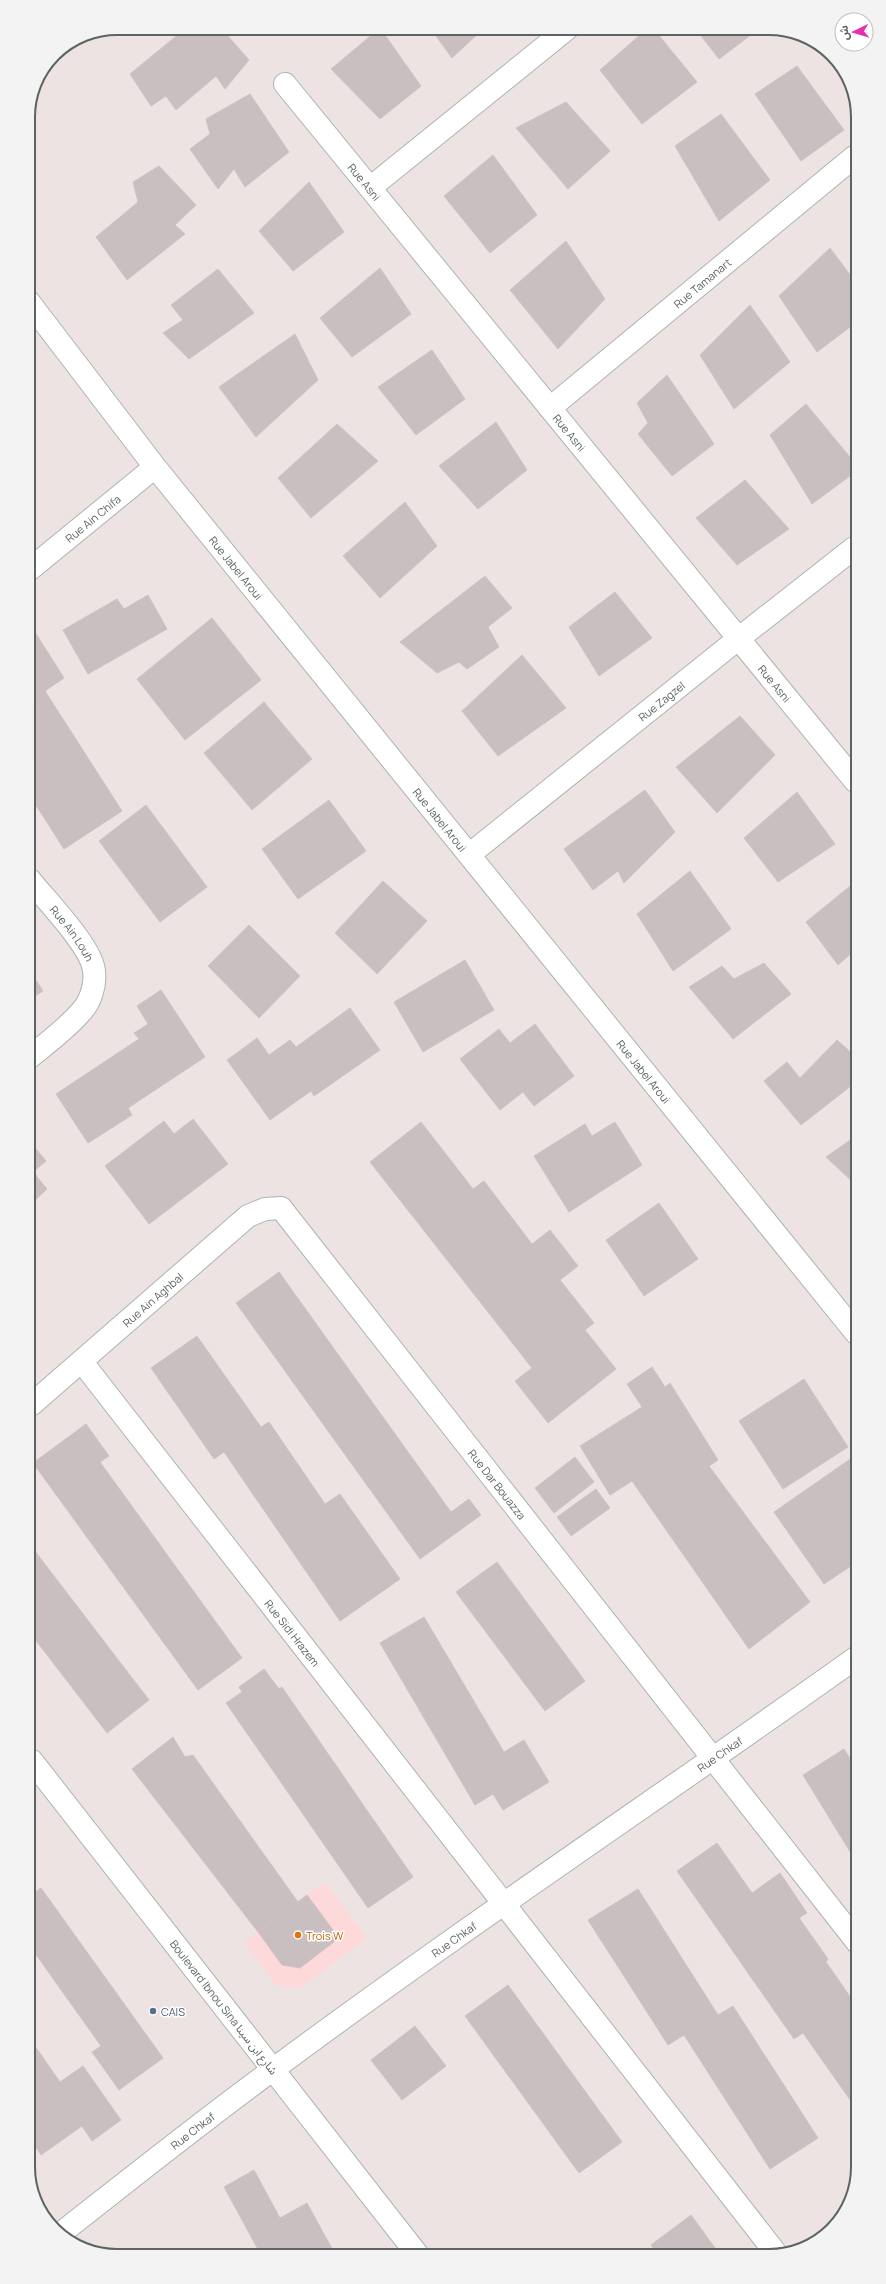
<svg xmlns="http://www.w3.org/2000/svg" width="886" height="2284" viewBox="0 0 886 2284" font-family="Manrope,'Noto Sans Arabic',sans-serif">
	<rect width="100%" height="100%" fill="#eee3e3"/>
	<path fill="#fdd9d9" d="M 325,1882 L 367,1938 L 299,1989 L 276,1985 L 244,1942 Z"/>
	<path fill="#c9bfc1" stroke="#d2c1c3" d="M 186,28 L 221,28 L 249,60 L 225,89 L 216,76 L 176,110 L 166,96 L 151,106 L 130,74 Z
		M 287,28 L 296,28 L 290,32 Z
		M 380,28 L 421,86 L 380,119 L 331,69 Z
		M 430,28 L 484,28 L 452,58 Z
		M 648,28 L 653,28 L 697,82 L 642,124 L 600,70 Z
		M 695,28 L 760,28 L 719,59 Z
		M 797,66 L 844,130 L 801,161 L 755,94 Z
		M 250,94 L 289,152 L 245,187 L 234,169 L 218,189 L 190,149 L 210,134 L 206,119 Z
		M 566,102 L 610,151 L 568,189 L 516,128 Z
		M 721,114 L 770,180 L 719,221 L 675,146 Z
		M 493,155 L 537,215 L 490,253 L 444,196 Z
		M 159,166 L 196,205 L 175,225 L 185,234 L 127,280 L 96,237 L 138,202 L 133,182 Z
		M 309,182 L 344,232 L 293,271 L 259,231 Z
		M 566,241 L 605,299 L 558,349 L 510,290 Z
		M 830,248 L 854,280 L 854,324 L 817,352 L 779,296 Z
		M 380,268 L 411,314 L 352,357 L 320,318 Z
		M 218,269 L 254,313 L 189,359 L 163,333 L 183,320 L 171,305 Z
		M 750,305 L 790,362 L 734,409 L 700,355 Z
		M 295,334 L 318,380 L 256,437 L 219,387 Z
		M 432,350 L 465,399 L 416,435 L 378,387 Z
		M 667,375 L 714,444 L 672,476 L 638,434 L 648,423 L 637,403 Z
		M 806,404 L 854,462 L 854,473 L 812,504 L 770,435 Z
		M 496,422 L 527,470 L 478,509 L 439,466 Z
		M 337,424 L 378,461 L 311,518 L 278,478 Z
		M 745,480 L 789,529 L 737,565 L 696,518 Z
		M 405,502 L 437,546 L 380,598 L 343,556 Z
		M 485,576 L 512,608 L 488,627 L 499,647 L 467,669 L 459,662 L 437,673 L 400,642 Z
		M 615,592 L 652,638 L 599,676 L 569,627 Z
		M 148,595 L 167,629 L 88,674 L 63,630 L 117,599 L 124,609 Z
		M 212,618 L 261,680 L 185,740 L 137,679 Z
		M 33,629 L 64,678 L 45,691 L 122,811 L 64,849 L 30,796 L 29,631 Z
		M 522,655 L 566,708 L 498,756 L 462,711 Z
		M 264,702 L 312,759 L 252,810 L 204,753 Z
		M 740,716 L 775,755 L 717,813 L 676,767 Z
		M 645,790 L 675,832 L 624,883 L 618,871 L 593,890 L 564,849 Z
		M 797,792 L 835,844 L 778,882 L 744,838 Z
		M 329,800 L 366,851 L 298,899 L 262,849 Z
		M 146,805 L 207,887 L 160,922 L 99,841 Z
		M 690,871 L 731,929 L 673,971 L 637,914 Z
		M 383,881 L 427,921 L 377,974 L 335,933 Z
		M 855,882 L 855,950 L 838,965 L 806,922 Z
		M 249,925 L 300,976 L 259,1018 L 208,966 Z
		M 465,960 L 494,1010 L 423,1052 L 394,1002 Z
		M 764,963 L 791,994 L 733,1039 L 689,987 L 722,966 L 734,979 Z
		M 30,971 L 43,991 L 30,999 Z
		M 161,990 L 205,1057 L 128,1108 L 132,1115 L 88,1143 L 56,1094 L 139,1039 L 134,1033 L 148,1024 L 137,1006 Z
		M 350,1008 L 380,1050 L 314,1096 L 311,1091 L 270,1120 L 227,1060 L 257,1038 L 269,1055 L 290,1040 L 296,1047 Z
		M 535,1024 L 574,1076 L 534,1106 L 523,1092 L 500,1110 L 460,1059 L 499,1029 L 510,1043 Z
		M 837,1040 L 856,1057 L 856,1082 L 801,1125 L 764,1081 L 787,1062 L 800,1078 Z
		M 193,1119 L 228,1164 L 149,1224 L 105,1166 L 164,1121 L 174,1134 Z
		M 421,1122 L 473,1189 L 484,1181 L 532,1244 L 550,1230 L 578,1266 L 560,1280 L 594,1323 L 585,1330 L 616,1369 L 548,1423 L 515,1381 L 532,1368 L 370,1162 Z
		M 615,1122 L 642,1165 L 569,1212 L 534,1156 L 585,1124 L 592,1136 Z
		M 856,1136 L 856,1185 L 826,1157 Z
		M 30,1142 L 46,1161 L 33,1172 L 47,1189 L 31,1204 Z
		M 659,1203 L 698,1259 L 644,1296 L 606,1240 Z
		M 279,1272 L 451,1512 L 469,1499 L 481,1515 L 420,1559 L 236,1303 Z
		M 197,1336 L 261,1427 L 269,1422 L 325,1504 L 340,1494 L 400,1579 L 340,1621 L 224,1452 L 214,1459 L 151,1368 Z
		M 652,1367 L 665,1387 L 670,1383 L 718,1460 L 709,1466 L 810,1602 L 749,1649 L 632,1481 L 610,1495 L 580,1446 L 642,1407 L 627,1384 Z
		M 804,1379 L 848,1447 L 783,1489 L 739,1421 Z
		M 86,1424 L 109,1456 L 100,1462 L 242,1658 L 198,1690 L 33,1463 Z
		M 856,1455 L 857,1562 L 824,1584 L 774,1512 Z
		M 575,1457 L 594,1482 L 554,1513 L 535,1488 Z
		M 596,1489 L 610,1508 L 571,1536 L 557,1517 Z
		M 31,1546 L 149,1700 L 107,1733 L 31,1634 Z
		M 497,1562 L 585,1681 L 545,1711 L 456,1592 Z
		M 424,1617 L 504,1752 L 524,1740 L 549,1782 L 503,1810 L 493,1794 L 475,1805 L 380,1643 Z
		M 264,1669 L 279,1689 L 282,1687 L 413,1877 L 368,1908 L 226,1703 L 242,1692 L 239,1687 Z
		M 173,1737 L 185,1757 L 193,1755 L 298,1902 L 258,1932 L 132,1769 Z
		M 844,1749 L 857,1770 L 857,1863 L 803,1775 Z
		M 717,1843 L 752,1893 L 780,1873 L 807,1913 L 799,1918 L 828,1959 L 826,1962 L 858,2008 L 858,2111 L 803,2033 L 794,2039 L 677,1871 Z
		M 41,1888 L 163,2058 L 119,2090 L 92,2052 L 101,2046 L 32,1949 L 32,1894 Z
		M 638,1889 L 718,2015 L 733,2006 L 818,2138 L 770,2169 L 684,2035 L 668,2045 L 588,1920 Z
		M 307,1895 L 339,1938 L 300,1968 L 282,1965 L 258,1932 Z
		M 508,1985 L 622,2142 L 579,2173 L 465,2016 Z
		M 415,2026 L 446,2066 L 402,2100 L 371,2060 Z
		M 32,2042 L 60,2082 L 83,2066 L 121,2120 L 92,2141 L 82,2126 L 41,2155 L 33,2143 Z
		M 254,2170 L 280,2218 L 307,2203 L 335,2254 L 261,2255 L 224,2187 Z
		M 691,2215 L 718,2252 L 656,2252 L 651,2245 Z"/>
	<g fill="none" stroke-linecap="round" stroke-linejoin="round">
		<defs>
			<g id="street">
				<path id="s1" d="M 285,84 L 855,781"/>
				<path d="M 370,188 L 568,28"/>
				<path id="s2" d="M 29,302 L 155,467 L 856,1333"/>
				<path id="s3" d="M 550,408 L 854,157"/>
				<path id="s4" d="M 29,570 L 155,467"/>
				<path id="s5" d="M 470,854 L 738,639 L 854,548"/>
				<path id="s6" d="M 30,880 C 46,900 92,947 94,971 C 96,986 90,1003 80,1013 C 66,1029 47,1043 30,1057"/>
				<path id="s7" d="M 82,1362 L 775,2252"/>
				<path id="s8" d="M 31,1405 L 248,1216 L 265,1209 L 281,1208 L 857,1942"/>
				<path id="s9" d="M 60,2234 C 130,2179 200,2123 271,2071 C 463,1928 662,1796 857,1657"/>
			</g>
			<path id="secondary" d="M 32,1761 L 417,2254"/>
		</defs>
		<use href="#street" stroke="#acb3b3" stroke-width="24"/>
		<use href="#secondary" stroke="#acb4b2" stroke-width="24"/>
		<use href="#street" stroke="#fff" stroke-width="22"/>
		<use href="#secondary" stroke="#fff" stroke-width="22"/>
	</g>
	<circle fill="#e8710a" stroke="#fff" stroke-width="1.5" cx="298" cy="1935" r="4"/>
	<circle fill="#5c6f8a" stroke="#fff" stroke-width="1.5" cx="153" cy="2011" r="4"/>
	<g text-anchor="middle" dominant-baseline="central" stroke-width="3" stroke-linejoin="round" paint-order="stroke">
		<g font-size="11" fill="#5b6462" stroke="#fff">
			<text stroke="none"><textPath href="#s1" startOffset="126">Rue Asni</textPath></text>
			<text stroke="none"><textPath href="#s3" startOffset="197">Rue Tamanart</textPath></text>
			<text stroke="none"><textPath href="#s1" startOffset="450">Rue Asni</textPath></text>
			<text stroke="none"><textPath href="#s4" startOffset="82">Rue Ain Chifa</textPath></text>
			<text stroke="none"><textPath href="#s2" startOffset="337">Rue Jabel Aroui</textPath></text>
			<text stroke="none"><textPath href="#s1" startOffset="774">Rue Asni</textPath></text>
			<text stroke="none"><textPath href="#s5" startOffset="245">Rue Zagzel</textPath></text>
			<text stroke="none"><textPath href="#s2" startOffset="661">Rue Jabel Aroui</textPath></text>
			<text stroke="none"><textPath href="#s6" startOffset="68">Rue Ain Louh</textPath></text>
			<text stroke="none"><textPath href="#s2" startOffset="985">Rue Jabel Aroui</textPath></text>
			<text stroke="none"><textPath href="#s8" startOffset="161">Rue Ain Aghbal</textPath></text>
			<text stroke="none"><textPath href="#s8" startOffset="673">Rue Dar Bouazza</textPath></text>
			<text stroke="none"><textPath href="#s7" startOffset="343">Rue Sidi Hrazem</textPath></text>
			<text stroke="none"><textPath href="#s9" startOffset="816">Rue Chkaf</textPath></text>
			<text stroke="none"><textPath href="#s9" startOffset="492">Rue Chkaf</textPath></text>
			<text transform="translate(224 2007) rotate(52)">Boulevard Ibnou Sina شارع ابن سينا</text>
			<text stroke="none"><textPath href="#s9" startOffset="168">Rue Chkaf</textPath></text>
		</g>
		<g font-size="11" fill="#c56008" stroke="#fff" text-anchor="start">
			<text x="306" y="1935">Trois W</text>
		</g>
		<g font-size="11" fill="#4e5e75" stroke="#fff" text-anchor="start">
			<text x="161" y="2011">CAIS</text>
		</g>
	</g>
	<path d="M0 0H886V2284H0ZM117 35H769A82 82 0 0 1 851 117V2167A82 82 0 0 1 769 2249H117A82 82 0 0 1 35 2167V117A82 82 0 0 1 117 35Z" fill="#f2f3f2" fill-rule="evenodd"/>
	<path fill="none" stroke="#5b6462" stroke-width="2" d="M117 35H769A82 82 0 0 1 851 117V2167A82 82 0 0 1 769 2249H117A82 82 0 0 1 35 2167V117A82 82 0 0 1 117 35Z"/>
	<g transform="translate(854 32) rotate(265)"><circle r="19" fill="#ffffff" stroke="#bdc1c0"/>
	<path d="M0-3L7 15L0 10L-7 15Z" fill="#e730ad"/>
	<text y="-6" font-size="11" font-weight="bold" text-anchor="middle" fill="#5b6462">ش</text>
	</g>
</svg>
